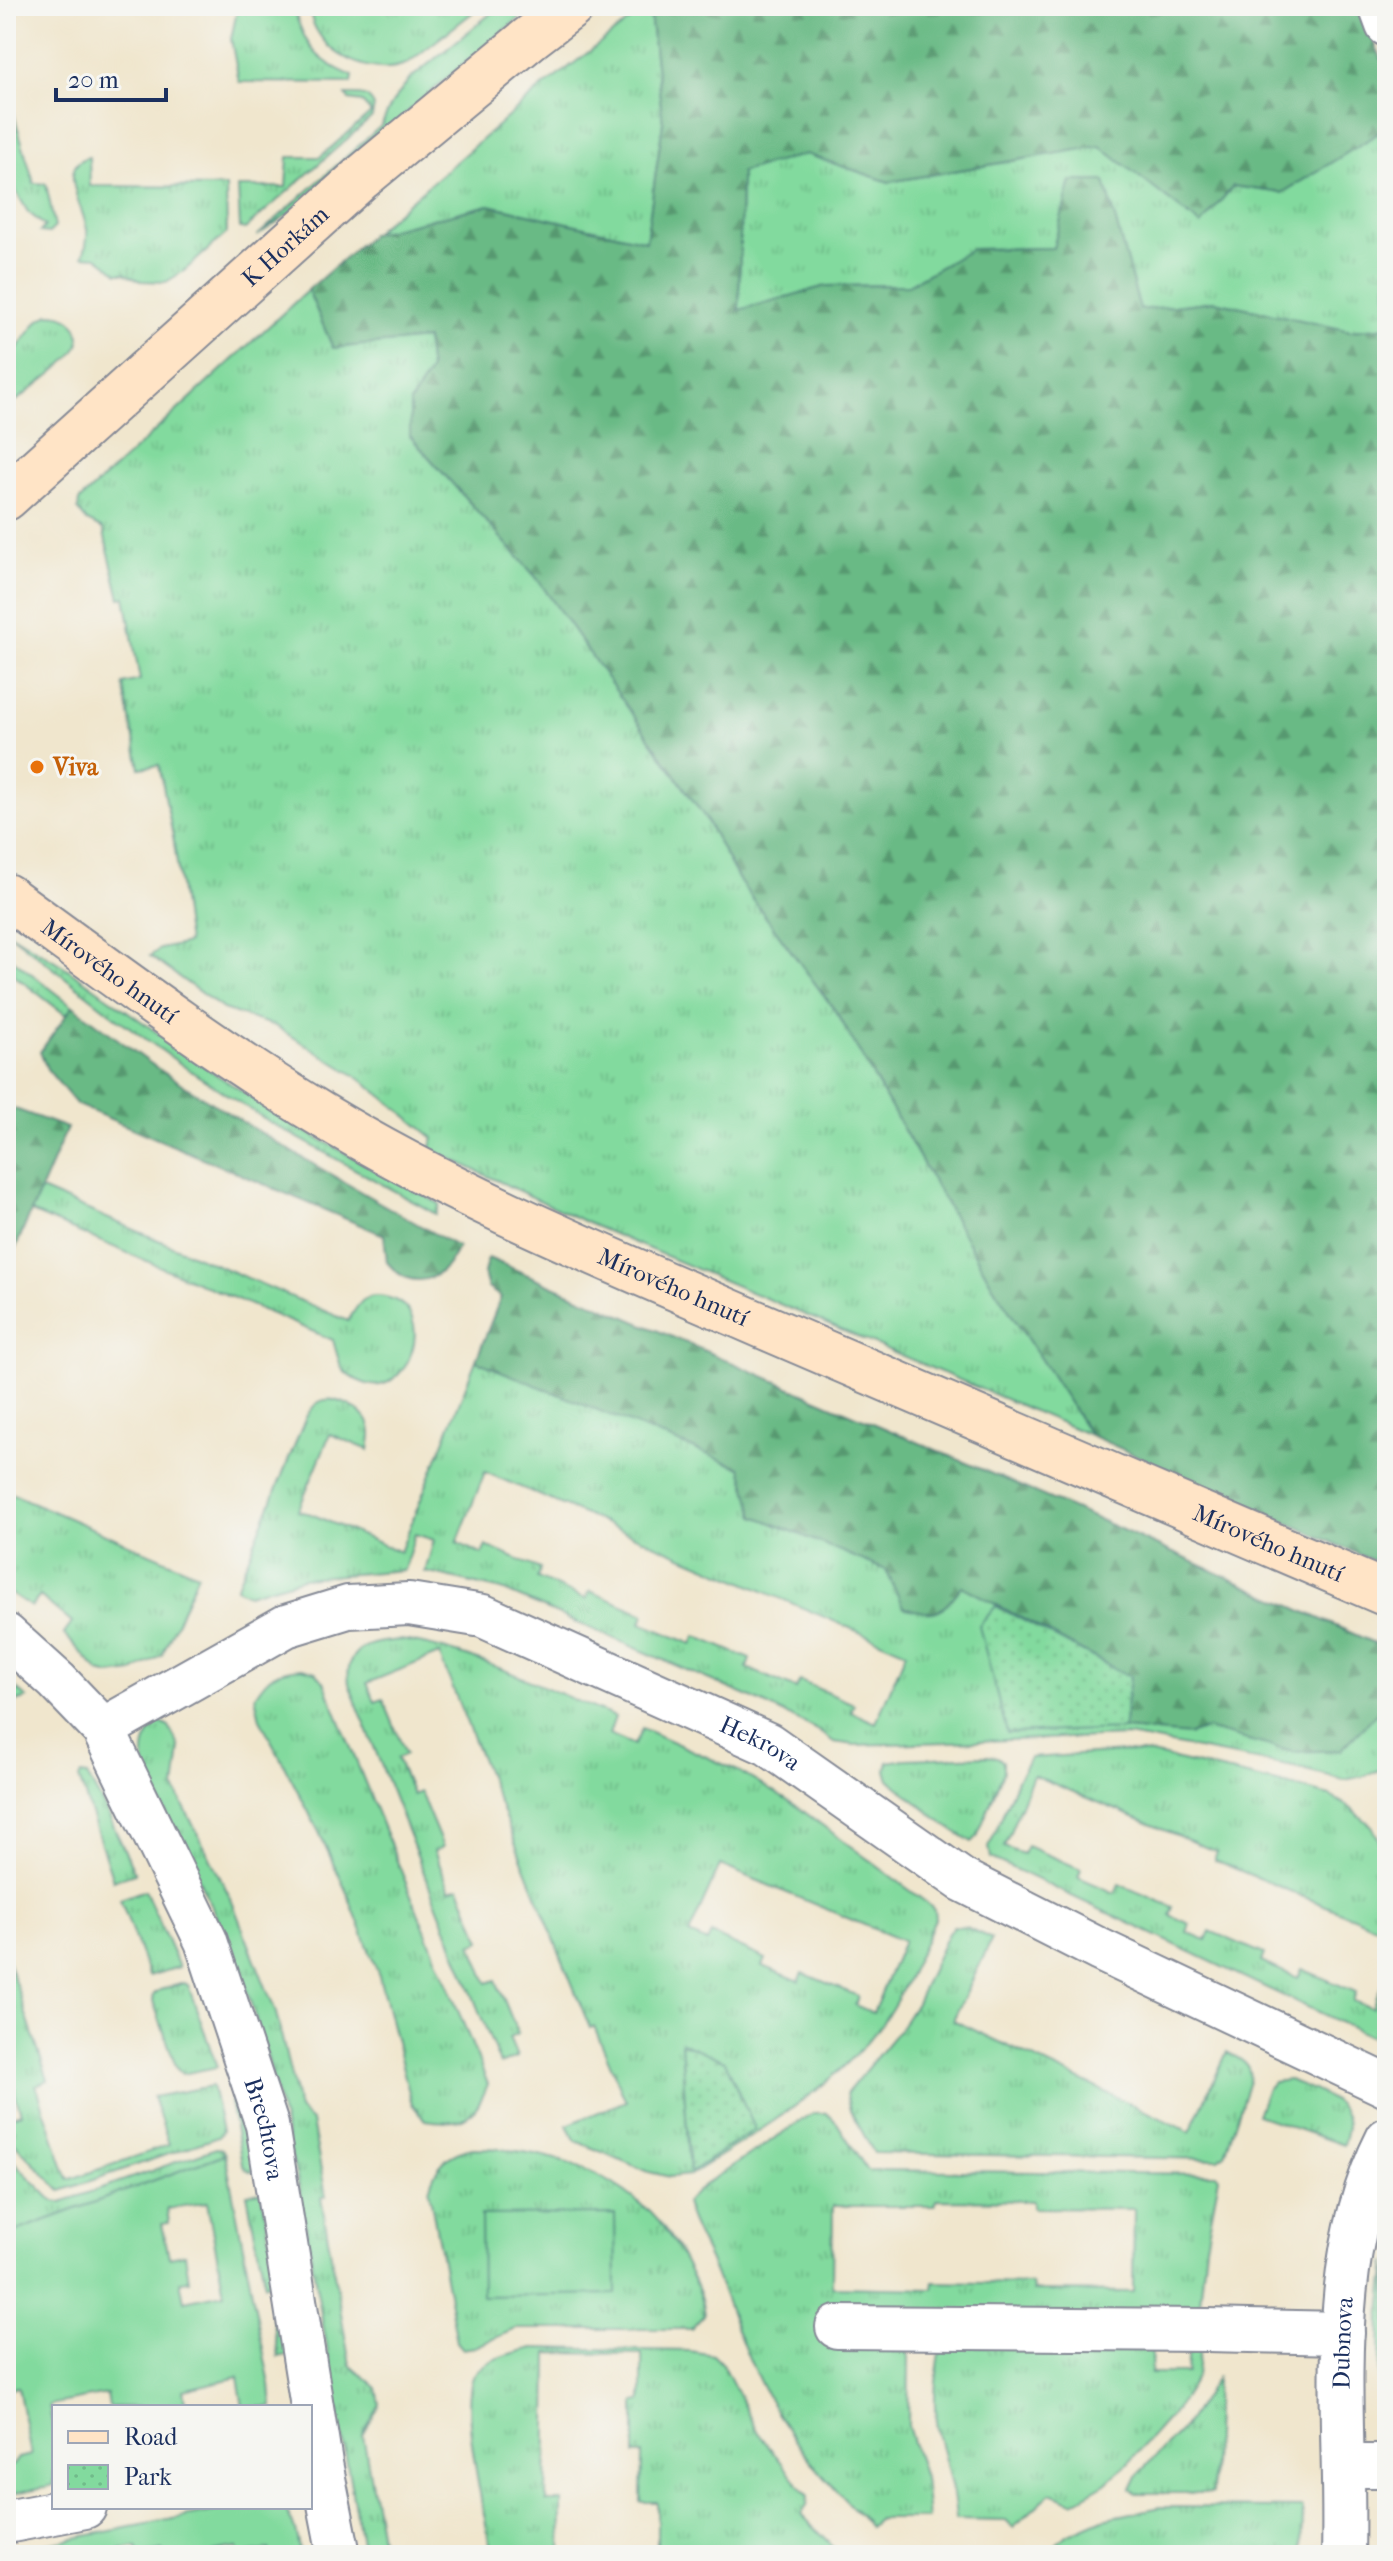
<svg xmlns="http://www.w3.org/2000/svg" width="1393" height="2561" viewBox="0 0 1393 2561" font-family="'IM FELL French Canon',serif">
	<defs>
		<pattern id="grass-tufts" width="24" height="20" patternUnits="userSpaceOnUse" patternTransform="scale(2)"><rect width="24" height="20" fill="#82da9e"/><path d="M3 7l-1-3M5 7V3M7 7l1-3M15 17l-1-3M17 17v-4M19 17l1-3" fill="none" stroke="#70bb8a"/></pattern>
		<pattern id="forest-firs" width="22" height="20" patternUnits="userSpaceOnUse" patternTransform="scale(2)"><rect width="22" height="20" fill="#69ba85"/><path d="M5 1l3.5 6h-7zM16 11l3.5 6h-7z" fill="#569870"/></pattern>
		<pattern id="park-dots" width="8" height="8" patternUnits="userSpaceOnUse" patternTransform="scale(2)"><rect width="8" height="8" fill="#82da9e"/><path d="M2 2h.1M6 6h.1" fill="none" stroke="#70bb8a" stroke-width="1.8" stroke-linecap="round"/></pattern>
	</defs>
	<rect width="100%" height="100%" fill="#f6f6f2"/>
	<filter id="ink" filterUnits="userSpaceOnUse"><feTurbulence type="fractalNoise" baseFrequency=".0125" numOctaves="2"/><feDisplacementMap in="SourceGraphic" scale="16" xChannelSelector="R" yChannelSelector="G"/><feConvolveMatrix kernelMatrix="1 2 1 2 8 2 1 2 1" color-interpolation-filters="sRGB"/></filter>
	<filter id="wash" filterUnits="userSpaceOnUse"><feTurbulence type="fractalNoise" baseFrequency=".006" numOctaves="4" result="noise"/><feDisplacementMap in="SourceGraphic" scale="32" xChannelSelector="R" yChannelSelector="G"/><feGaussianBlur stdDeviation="1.8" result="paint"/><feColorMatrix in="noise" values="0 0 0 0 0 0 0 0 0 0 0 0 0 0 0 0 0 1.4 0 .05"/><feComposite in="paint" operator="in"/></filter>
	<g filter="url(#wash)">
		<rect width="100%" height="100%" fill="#f0e6cd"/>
		<path fill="url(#grass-tufts)" stroke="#4e847e" stroke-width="2" fill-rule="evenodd" d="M 238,6 L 293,6 C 304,44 315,61 353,76 L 352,83 L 239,82 L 231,39 Z
			M 308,6 L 481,6 L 408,63 C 377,77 334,60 317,31 C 312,23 310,14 308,6 Z
			M 500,6 L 534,6 L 447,78 L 301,205 L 257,236 L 381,126 L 392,103 L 410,79 Z
			M 649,6 L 663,123 L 646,241 L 489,205 L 372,234 L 539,90 Z
			M 6,88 L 34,183 L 46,184 L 55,227 L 49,233 L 40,232 L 45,226 L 28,212 L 6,174 Z
			M 346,95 C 359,95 368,93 374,106 L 372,117 L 245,229 L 240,228 L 238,187 L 286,187 L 288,157 L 320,157 L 371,113 L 362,102 L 349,100 Z
			M 1387,128 L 1387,327 L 1350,331 L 1215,301 L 1140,310 L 1104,181 L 1071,182 L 1054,248 L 972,249 L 908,285 L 826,286 L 739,311 L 741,171 L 806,154 L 889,182 L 1100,146 L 1233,186 L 1282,193 Z
			M 89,157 L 90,186 L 226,187 L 227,233 L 184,271 L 166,282 L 141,281 L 124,273 L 118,273 L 97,257 L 83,256 C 86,247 88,239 87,230 C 85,210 55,165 89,157 Z
			M 6,261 C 16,277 19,297 6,313 Z
			M 308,290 L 333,348 L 426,339 L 430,370 L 410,403 L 410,436 L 536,577 L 704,816 L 740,882 L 837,1013 L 993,1286 L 1090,1435 L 592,1225 L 430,1149 L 434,1138 L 361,1079 L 275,1026 L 223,1009 L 150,956 L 160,949 L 188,943 L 174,842 L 159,765 L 140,768 L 123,684 L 140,680 L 125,597 L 120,598 L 103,529 L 87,521 L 78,510 L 79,501 Z
			M 49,314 C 60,314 71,317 76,327 C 80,335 80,344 75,351 C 63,368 24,394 6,409 L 6,363 L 38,321 Z
			M 6,931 L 65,967 L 217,1075 L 310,1134 L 440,1204 L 436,1214 L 271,1123 L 189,1070 L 118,1019 Z
			M 6,954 L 73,1006 L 66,1015 L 6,969 Z
			M 41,1190 L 348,1321 C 358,1305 363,1292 385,1297 C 442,1309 407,1401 364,1383 C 356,1380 348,1376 343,1370 C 338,1361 336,1350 333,1340 L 31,1212 Z
			M 488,1258 L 1113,1526 L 1387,1649 L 1387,1767 L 1364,1776 L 1344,1780 L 1294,1767 L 1128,1736 L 855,1745 L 834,1742 L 812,1727 L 756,1700 L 502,1590 L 425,1572 L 434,1540 L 415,1534 L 404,1570 L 303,1578 L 248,1594 L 236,1588 L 306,1417 C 309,1412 313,1406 319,1402 C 333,1394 364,1409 369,1424 C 373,1433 370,1441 369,1450 L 330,1434 L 298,1511 L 311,1514 L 400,1552 L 501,1297 L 488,1288 L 484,1273 ZM 485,1472 L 906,1652 L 876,1723 L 851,1712 L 854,1704 L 800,1681 L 796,1689 L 747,1668 L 750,1659 L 696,1636 L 692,1644 L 641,1623 L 644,1614 L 590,1591 L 586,1599 L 537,1578 L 540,1569 L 486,1546 L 482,1554 L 457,1543 Z
			M 6,1491 L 198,1574 L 162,1655 L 133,1672 L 110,1675 L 99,1672 L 64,1634 L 72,1623 L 40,1596 L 31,1607 L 6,1590 Z
			M 400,1640 C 470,1649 548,1690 615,1717 L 609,1734 L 634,1745 L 642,1728 L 738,1771 L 795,1805 L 927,1903 L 934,1910 L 935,1919 C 920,1950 908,1984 889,2013 C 842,2086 761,2128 690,2175 L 670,2177 L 649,2172 L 576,2141 L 567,2125 L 626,2101 L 594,2026 L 590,2028 L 439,1654 L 367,1683 L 375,1702 L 383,1699 L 406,1754 L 397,1758 L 412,1795 L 420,1792 L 443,1847 L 434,1851 L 450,1890 L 459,1887 L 481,1941 L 472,1945 L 487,1983 L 496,1980 L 518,2034 L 509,2038 L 517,2057 L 500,2064 L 349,1684 C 344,1646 369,1643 400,1640 ZM 720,1865 L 903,1941 L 873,2013 L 855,2005 L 858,1996 L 803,1973 L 799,1981 L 763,1966 L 766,1959 L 711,1934 L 707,1942 L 689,1934 ZM 681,2043 L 755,2129 L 690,2172 Z
			M 302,1668 L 316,1672 L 324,1682 L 488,2084 C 474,2120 463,2125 425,2120 L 412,2104 L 379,1976 L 348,1895 L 319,1832 L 260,1719 L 255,1696 C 269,1674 276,1670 302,1668 Z
			M 6,1680 L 27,1698 L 6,1705 Z
			M 158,1721 L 169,1727 L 180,1748 L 175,1789 L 231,1899 L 276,2013 L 299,2110 L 312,2122 L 326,2196 L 321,2198 L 350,2365 L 377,2388 L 380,2404 L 363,2435 L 384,2555 L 363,2555 L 299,2187 L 268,2059 L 244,1981 L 211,1905 L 145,1770 C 142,1751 144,1736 158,1721 Z
			M 1126,1752 L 1152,1754 L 1307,1790 L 1330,1796 L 1348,1806 L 1372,1826 L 1387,1855 L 1387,1931 L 1214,1860 L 1217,1852 L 1033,1775 L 1004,1847 L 1023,1854 L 1027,1846 L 1081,1869 L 1078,1877 L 1115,1893 L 1119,1884 L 1173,1907 L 1170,1915 L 1190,1924 L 1187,1932 L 1206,1940 L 1210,1931 L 1264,1954 L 1261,1962 L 1298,1978 L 1302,1969 L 1356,1992 L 1353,2001 L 1372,2008 L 1387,1973 L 1387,2037 L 1373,2038 L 991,1858 L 989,1847 L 1017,1780 L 1030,1758 Z
			M 987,1756 L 997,1757 L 1003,1761 L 1003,1772 L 977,1837 L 972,1842 L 945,1825 L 889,1780 L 886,1770 L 888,1762 L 906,1759 Z
			M 81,1775 L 87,1776 L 106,1810 L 135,1873 L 113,1880 L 79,1778 Z
			M 145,1890 L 179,1967 L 149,1976 L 120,1899 Z
			M 953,1926 L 966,1927 L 992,1939 L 953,2020 L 1190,2132 L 1227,2052 C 1241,2060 1252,2063 1249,2081 L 1225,2154 L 1218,2159 L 874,2153 L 850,2110 L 846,2094 L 899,2030 L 916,2003 L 947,1935 Z
			M 6,1955 L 48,2080 L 36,2085 L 68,2180 L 169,2145 L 153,2097 L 212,2086 L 222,2131 L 218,2137 L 61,2191 L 6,2134 L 6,2118 L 21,2113 L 6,2065 Z
			M 184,1983 L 188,1985 L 217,2067 L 182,2074 L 177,2069 L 153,2001 L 154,1994 L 160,1990 Z
			M 1289,2080 C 1309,2089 1346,2098 1347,2126 C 1347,2131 1344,2139 1343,2145 L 1257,2115 L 1266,2090 L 1273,2082 Z
			M 234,2100 L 241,2104 L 256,2169 L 252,2172 L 246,2169 L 242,2163 L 230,2102 Z
			M 813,2113 L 827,2113 L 837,2123 L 867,2170 L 1217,2174 L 1219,2177 L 1206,2245 L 1199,2312 L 906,2345 L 909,2357 L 908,2426 L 924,2478 L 928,2519 L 879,2519 L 870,2527 C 842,2496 813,2467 790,2433 C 755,2384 736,2326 714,2271 C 705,2247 691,2228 685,2203 L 704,2185 ZM 936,2200 L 1033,2201 L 1033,2208 L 1134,2209 L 1133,2292 L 1033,2291 L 1032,2284 L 934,2282 L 933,2289 L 832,2287 L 833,2206 L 934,2206 Z
			M 216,2148 L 222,2149 L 225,2154 L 6,2235 L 6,2154 L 53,2201 L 62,2202 Z
			M 473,2148 C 559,2148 647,2182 685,2263 C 694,2281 702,2296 704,2315 L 691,2329 L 515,2329 L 475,2347 L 463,2349 L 457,2342 L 429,2190 C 435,2165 448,2153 473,2148 Z
			M 262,2192 L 277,2282 L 265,2284 L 247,2194 Z
			M 1387,2261 L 1387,2425 L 1381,2413 L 1379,2398 L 1381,2312 Z
			M 283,2299 L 292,2354 L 278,2357 L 270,2301 Z
			M 1152,2345 L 1151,2373 L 1187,2373 L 1189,2345 L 1200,2346 L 1197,2376 L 1177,2408 L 1127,2464 L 1106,2483 L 1073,2502 L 1051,2493 L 1013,2528 L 1006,2521 L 956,2520 C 954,2488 944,2459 937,2428 C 932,2401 937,2372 941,2346 Z
			M 533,2348 L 690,2351 L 713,2355 L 724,2366 L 756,2430 L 808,2496 L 807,2506 L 801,2514 L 841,2555 L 650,2555 L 650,2550 L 657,2550 L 657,2502 L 641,2502 L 642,2454 L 635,2454 L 635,2402 L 642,2401 L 642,2354 L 548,2353 L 546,2501 L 562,2501 L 561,2555 L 492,2555 C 486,2520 456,2397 476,2372 C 486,2359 517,2352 533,2348 Z
			M 1216,2378 L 1212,2493 L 1136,2493 L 1131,2489 L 1138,2474 L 1185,2426 Z
			M 1161,2507 L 1303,2508 L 1302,2555 L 1045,2555 L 1066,2535 L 1103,2519 Z"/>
		<path fill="url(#forest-firs)" stroke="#427472" stroke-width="2" d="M 649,6 L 1358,6 L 1387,71 L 1387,128 L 1282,193 L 1233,186 L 1201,225 L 1100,146 L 889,182 L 806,154 L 741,172 L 739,310 L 826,286 L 908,285 L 972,249 L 1053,248 L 1071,181 L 1105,181 L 1140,310 L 1215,301 L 1350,331 L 1387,327 L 1387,1567 L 1090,1435 L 993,1286 L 837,1013 L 740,882 L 704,816 L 536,577 L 410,436 L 410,403 L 430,370 L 426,339 L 333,348 L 308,290 L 372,234 L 489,205 L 646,241 L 663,123 Z
			M 73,1006 C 101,1026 129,1048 157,1068 C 255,1132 356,1190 458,1247 C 444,1281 412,1293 387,1262 L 384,1235 L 77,1105 L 47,1069 L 40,1052 Z
			M 15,1109 L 67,1128 L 6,1270 L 6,1110 Z
			M 488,1258 L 1113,1526 L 1387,1649 L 1387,1707 L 1378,1712 L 1341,1750 L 1293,1752 L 1206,1729 L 1189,1735 L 1123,1729 L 1130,1677 L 962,1586 C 941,1614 937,1617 903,1607 L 886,1570 L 755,1516 L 741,1468 L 476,1361 L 501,1297 L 488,1288 L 484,1273 Z"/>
		<path fill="url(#park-dots)" stroke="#4e847e" stroke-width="2" d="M 996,1606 L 1130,1677 L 1123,1729 L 1007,1733 L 979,1626 Z
			M 681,2042 L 725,2061 L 755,2129 L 690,2172 Z"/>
		<path fill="#82da9e" stroke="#4e847e" stroke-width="2" fill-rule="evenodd" d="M 225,2154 L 270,2385 L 272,2407 L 243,2407 L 238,2377 L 183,2390 L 185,2403 L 193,2402 L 198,2407 L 109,2407 L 107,2394 L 49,2405 L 54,2435 L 54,2485 L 6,2495 L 6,2466 L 13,2465 L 18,2458 L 31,2455 L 18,2387 L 6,2389 L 6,2235 ZM 207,2202 L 224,2293 L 184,2301 L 180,2281 L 189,2280 L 185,2254 L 169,2257 L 162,2224 L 169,2223 L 167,2209 Z
			M 615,2214 L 616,2294 L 482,2296 L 481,2215 Z
			M 236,2507 L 282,2507 C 295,2521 297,2537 300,2555 L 269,2555 L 268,2550 L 239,2555 L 237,2548 L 213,2552 L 213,2555 L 164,2555 L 163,2551 L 139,2555 L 137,2547 L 115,2551 L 116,2555 L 6,2555 L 6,2551 Z"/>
	</g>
	<g filter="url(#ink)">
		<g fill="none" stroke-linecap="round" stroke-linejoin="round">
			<defs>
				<g id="minor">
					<path d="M 1380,6 L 1387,25"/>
					<path id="s1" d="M 6,1635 L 57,1681 L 103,1729 L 206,1941 L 267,2125 L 321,2463 L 339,2555"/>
					<path id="s2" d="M 103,1729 L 286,1626 L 348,1607 L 409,1604 L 483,1616 L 768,1744 L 962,1880 L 1100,1950 L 1387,2086"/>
					<path d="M 837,2327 L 1207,2330 L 1343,2333"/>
					<path d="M 1344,2466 L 1387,2466"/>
					<path d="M 6,2522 L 85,2507"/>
					<path id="s3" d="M 1343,2555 C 1347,2417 1322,2267 1387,2139"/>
				</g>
				<g id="secondary">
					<path id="s4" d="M 6,498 L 361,178 L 530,38 L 572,6"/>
					<path id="s5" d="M 6,896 C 109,971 211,1048 320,1114 C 460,1199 614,1261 763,1326 C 971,1416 1179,1505 1387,1594"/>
				</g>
			</defs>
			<use href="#minor" stroke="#868a96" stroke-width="46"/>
			<use href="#secondary" stroke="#868a96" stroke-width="48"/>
			<use href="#minor" stroke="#fff" stroke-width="42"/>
			<use href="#secondary" stroke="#ffe4c6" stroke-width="44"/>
		</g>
	</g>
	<circle fill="#e8710a" stroke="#f6f6f2" stroke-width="3" cx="37" cy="767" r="8"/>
	<g text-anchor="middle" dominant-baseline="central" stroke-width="6" stroke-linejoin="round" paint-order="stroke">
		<g font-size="24" fill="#1b2f5e" stroke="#f6f6f2">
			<text stroke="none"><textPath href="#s4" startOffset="376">K Horkám</textPath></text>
			<text stroke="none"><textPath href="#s5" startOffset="128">Mírového hnutí</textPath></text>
			<text stroke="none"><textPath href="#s5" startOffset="776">Mírového hnutí</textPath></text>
			<text stroke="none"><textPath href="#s5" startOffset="1424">Mírového hnutí</textPath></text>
			<text stroke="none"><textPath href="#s2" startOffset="716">Hekrova</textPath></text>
			<text stroke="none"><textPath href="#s1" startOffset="568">Brechtova</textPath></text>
			<text stroke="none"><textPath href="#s3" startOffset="212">Dubnova</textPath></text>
		</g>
		<g font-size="24" font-weight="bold" fill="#c56008" stroke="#f6f6f2" text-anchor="start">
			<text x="53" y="767">Viva</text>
		</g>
	</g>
	<rect width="1393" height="2561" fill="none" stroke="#f6f6f2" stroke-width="32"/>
	<rect x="52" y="2405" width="260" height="104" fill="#f6f6f2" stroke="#9ea6b7" stroke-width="2"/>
	<rect x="68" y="2431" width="40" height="12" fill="#ffe4c6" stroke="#9ea6b7" stroke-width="2"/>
	<text x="124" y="2445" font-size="24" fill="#1b2f5e">Road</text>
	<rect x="68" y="2465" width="40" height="24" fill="url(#park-dots)" stroke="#9ea6b7" stroke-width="2"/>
	<text x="124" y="2485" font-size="24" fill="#1b2f5e">Park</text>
	<path d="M56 88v12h110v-12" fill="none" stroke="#1b2f5e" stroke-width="4"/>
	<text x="68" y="88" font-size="24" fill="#1b2f5e" stroke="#f6f6f2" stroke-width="6" paint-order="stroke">20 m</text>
</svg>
